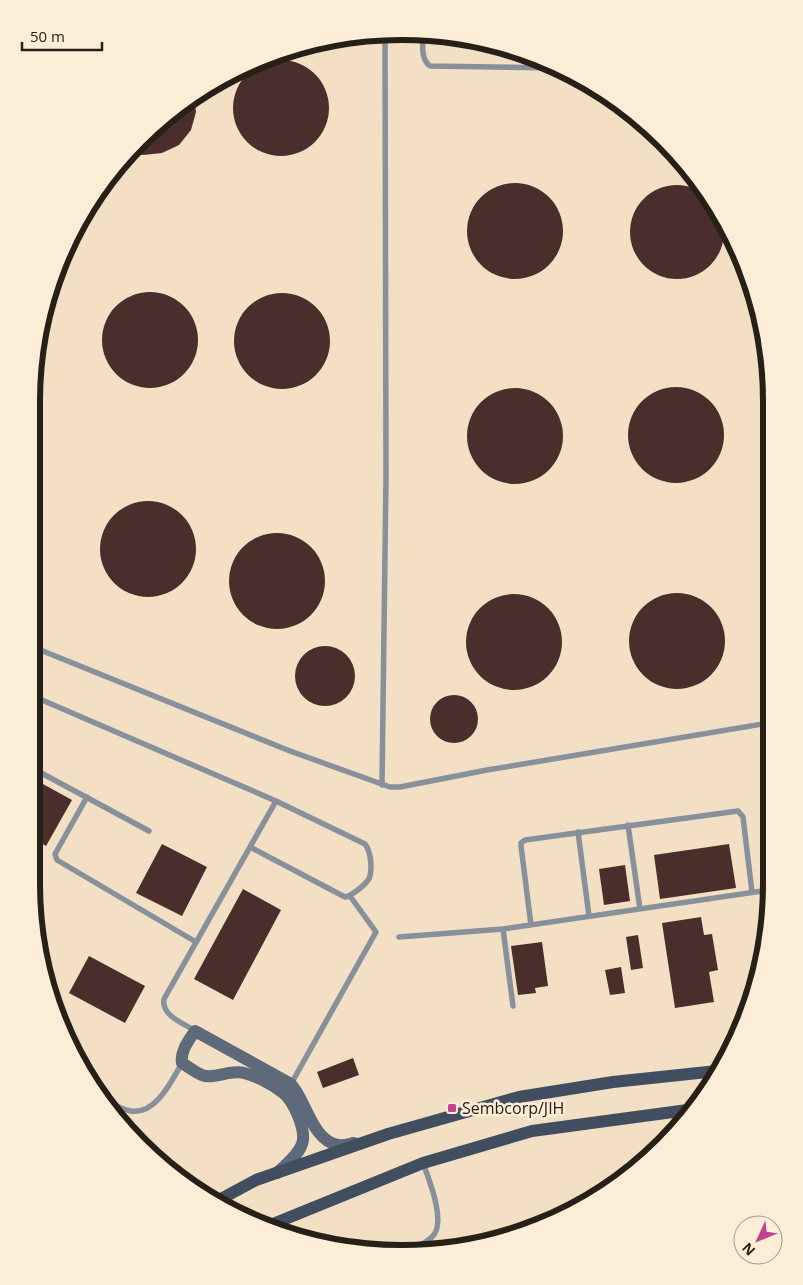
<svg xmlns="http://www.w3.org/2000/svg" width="803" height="1285" viewBox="0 0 803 1285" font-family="'Open Sans',sans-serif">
	<rect width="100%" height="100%" fill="#f2dfc4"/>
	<path fill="#4a2e2b" d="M233 108a48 48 0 1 1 96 0a48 48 0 1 1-96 0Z
		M 194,97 L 196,112 L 191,130 L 179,145 L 162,153 L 143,155 L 131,152 L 158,123 Z
		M467 231a48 48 0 1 1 96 0a48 48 0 1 1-96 0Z
		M630 232a47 47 0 1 1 94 0a47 47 0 1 1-94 0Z
		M102 340a48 48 0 1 1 96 0a48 48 0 1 1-96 0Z
		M234 341a48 48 0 1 1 96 0a48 48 0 1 1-96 0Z
		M628 435a48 48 0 1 1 96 0a48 48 0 1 1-96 0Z
		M467 436a48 48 0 1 1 96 0a48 48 0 1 1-96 0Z
		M100 549a48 48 0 1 1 96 0a48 48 0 1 1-96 0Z
		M229 581a48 48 0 1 1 96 0a48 48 0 1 1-96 0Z
		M629 641a48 48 0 1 1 96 0a48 48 0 1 1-96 0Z
		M466 642a48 48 0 1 1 96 0a48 48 0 1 1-96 0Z
		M295 676a30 30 0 1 1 60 0a30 30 0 1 1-60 0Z
		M430 719a24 24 0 1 1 48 0a24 24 0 1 1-48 0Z
		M 32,778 L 72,800 L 46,846 L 32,838 Z
		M 162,844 L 207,867 L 182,916 L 136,893 Z
		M 729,844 L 736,888 L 660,899 L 654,855 Z
		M 625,865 L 630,901 L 604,905 L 599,869 Z
		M 243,889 L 281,910 L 233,1000 L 194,979 Z
		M 701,917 L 704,935 L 712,934 L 718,970 L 709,972 L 714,1002 L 675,1008 L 662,923 Z
		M 638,935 L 643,968 L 631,970 L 626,937 Z
		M 542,942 L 548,986 L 535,988 L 536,993 L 518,995 L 511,946 Z
		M 89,956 L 145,986 L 125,1023 L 69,993 Z
		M 621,967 L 625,993 L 610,995 L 605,970 Z
		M 353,1058 L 359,1075 L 323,1088 L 317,1072 Z"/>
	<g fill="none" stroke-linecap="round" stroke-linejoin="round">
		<path stroke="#88909b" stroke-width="5.5" d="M 423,32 C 423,43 420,59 430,66 L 560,68
			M 33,512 L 39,338
			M 33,647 L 290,751 L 390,787 L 400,787 L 487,770 L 769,723
			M 32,701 L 42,700 L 276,801 L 365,844 C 371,852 372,867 370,876 C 369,883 351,896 345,897 L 250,847
			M 32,768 L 149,831
			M 382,785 L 386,477 L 385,33
			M 87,797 L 55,854 L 57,860 L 196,942
			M 628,825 L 640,909
			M 578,832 L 589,916
			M 531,925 L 521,846 L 521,843 L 525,840 L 738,811 L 743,817 L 752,892
			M 503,929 L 513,1006
			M 399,937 L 503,929 L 769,890
			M 194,1030 C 182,1023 161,1015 164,999 L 276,801
			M 291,1084 L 376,932 L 350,896
			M 102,1098 C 110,1103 121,1109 131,1111 C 156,1115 172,1080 182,1063
			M 405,1253 C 413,1248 425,1244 432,1237 C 447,1224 429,1179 423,1163"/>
		<path stroke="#5e6979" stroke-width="12" d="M 277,1173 C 286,1164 298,1156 302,1144 C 307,1130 293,1100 282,1092 C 272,1084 256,1076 244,1073 C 230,1069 213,1080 202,1075 C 195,1072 189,1067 182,1063 C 180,1051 189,1040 195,1031 L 291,1084 C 306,1100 312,1141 338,1145 C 343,1146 349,1144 354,1143"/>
		<path stroke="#404e60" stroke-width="12" d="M 219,1200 L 256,1180 L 388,1134 L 519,1097 L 613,1082 L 717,1071
			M 268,1226 L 423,1163 L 532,1131 L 695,1109"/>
	</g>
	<rect fill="#c24491" stroke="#fcedd7" stroke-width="2" x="447" y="1103" width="10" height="10" rx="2.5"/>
	<g text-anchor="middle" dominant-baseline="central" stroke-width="5" stroke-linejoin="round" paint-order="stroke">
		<g font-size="16" fill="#272016" stroke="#fcedd7" text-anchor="start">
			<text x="462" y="1108">Sembcorp/JIH</text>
		</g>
	</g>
	<path d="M0 0H803V1285H0ZM401 40H402A361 361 0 0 1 763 401V884A361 361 0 0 1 402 1245H401A361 361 0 0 1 40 884V401A361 361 0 0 1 401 40Z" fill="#fcedd7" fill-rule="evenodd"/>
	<path fill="none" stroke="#272016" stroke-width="6" d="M401 40H402A361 361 0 0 1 763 401V884A361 361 0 0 1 402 1245H401A361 361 0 0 1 40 884V401A361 361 0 0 1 401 40Z"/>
	<g transform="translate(758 1240) rotate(226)"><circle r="24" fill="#fcedd7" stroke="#a79b8a"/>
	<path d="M0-4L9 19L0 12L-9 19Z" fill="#c24491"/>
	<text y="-8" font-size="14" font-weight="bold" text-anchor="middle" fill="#272016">N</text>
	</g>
	<path d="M22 42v8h80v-8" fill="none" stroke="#272016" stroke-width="2.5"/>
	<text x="30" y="42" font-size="15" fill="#272016" stroke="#fcedd7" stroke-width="4" paint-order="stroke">50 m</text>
</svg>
